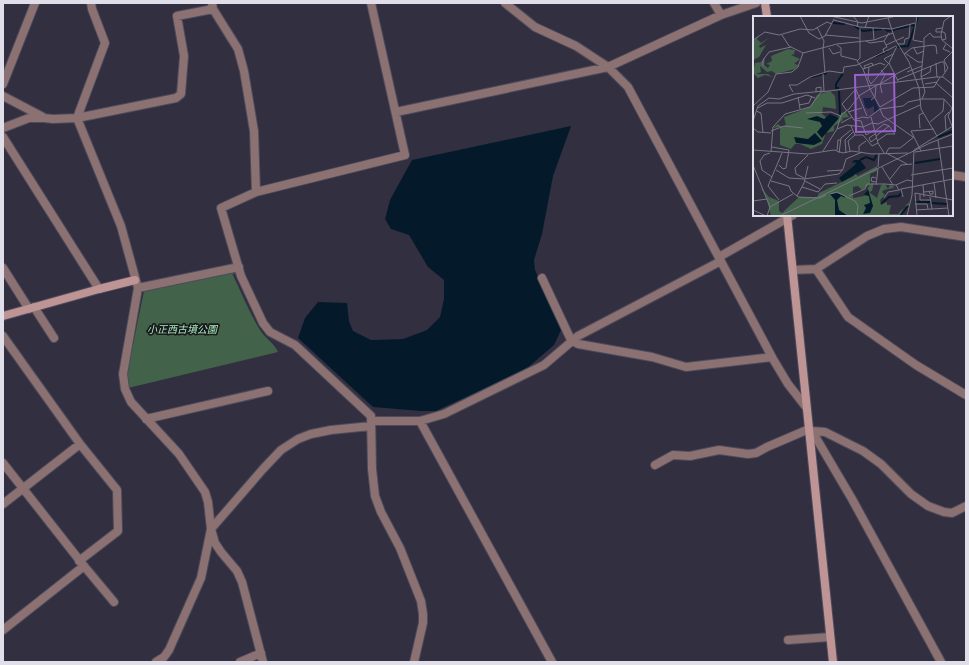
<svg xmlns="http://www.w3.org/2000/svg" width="969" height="665" viewBox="0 0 969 665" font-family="Merriweather,'Noto Sans JP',serif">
	<rect width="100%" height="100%" fill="#322f40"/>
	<path fill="#426349" d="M 232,273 C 241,292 249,312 260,330 C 266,339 274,343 278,352 L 128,388 L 127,374 L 144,291 Z"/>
	<path fill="#041a2b" d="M 571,126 L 553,176 L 542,234 L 534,260 L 535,270 L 562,328 L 554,345 L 526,369 L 436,411 L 420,411 L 373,407 L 298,338 L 305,318 L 318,302 L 347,303 L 349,321 L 353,331 L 371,340 L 403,339 L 427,330 L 440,317 L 444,299 L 444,280 L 428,267 L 409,235 L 391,229 L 385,219 L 390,200 L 412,160 Z"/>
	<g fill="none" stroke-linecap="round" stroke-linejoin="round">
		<defs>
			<path id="street" d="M 91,3 L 92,9 L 105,43 L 77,118 L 121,226 L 138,288 L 239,267
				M 212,3 L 213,9 L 238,49 L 244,71 L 254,131 L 256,192
				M 371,3 L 405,155 L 256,192 L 221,208 L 241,276 L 263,323 L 270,332 L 295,345 L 371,416 L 372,469 L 375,496 L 381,512 L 400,548 L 421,601 L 423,614 L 423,623 L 414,662
				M 505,3 L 535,27 L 576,46 L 608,67 L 628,87 L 773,359 L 788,384 L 806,407
				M 714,3 L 721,15
				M 3,84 L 35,3
				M 3,96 L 43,117
				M 396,112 L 608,67 L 721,15 L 756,3
				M 3,128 L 29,118 L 44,118 L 53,119 L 77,118 L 176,98 L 181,94 L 184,56 L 177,16 L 213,9
				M 3,137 L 99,289
				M 952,175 L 966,177
				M 719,257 L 793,215
				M 3,268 L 29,309
				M 816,269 L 848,317 L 916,365 L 966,395
				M 793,270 L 816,269 L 867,236 L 884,229 L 901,227 L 966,237
				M 542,278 L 571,340 L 578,344 L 652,357 L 686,367 L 772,357
				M 138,288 L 123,374 L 125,389 L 131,402 L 179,454 L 205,492 L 208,502 L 211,529 L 215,543 L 221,552 L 237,571 L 242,582 L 263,662
				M 34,307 L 54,338
				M 3,336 L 80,444 L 117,490 L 118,531 L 79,561
				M 146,419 L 268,391
				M 371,421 L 420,421 L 444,414 L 544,365 L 578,336 L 721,261
				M 420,421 L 552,662
				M 812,431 L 825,432 L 863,451 L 881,464 L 911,494 L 928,506 L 944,512 L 952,513 L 966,506
				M 3,463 L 84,566 L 3,630
				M 655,465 L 673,455 L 690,456 L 719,450 L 748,454 L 756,453 L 767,447 L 809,429 L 812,431 L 852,499 L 941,662
				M 3,504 L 80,444
				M 84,566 L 114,602
				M 788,640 L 830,637
				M 156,662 L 164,657 L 169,650 L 201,578 L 211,529 L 263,469 L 281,450 L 298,439 L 311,434 L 331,430 L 371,426
				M 240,662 L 261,653"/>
			<path id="secondary" d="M 765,3 L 767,17
				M 787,215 L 833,662
				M 3,316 L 99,289 L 135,280"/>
		</defs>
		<use href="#street" stroke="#4e4b5b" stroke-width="10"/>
		<use href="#secondary" stroke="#4e4b5b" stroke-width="10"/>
		<use href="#street" stroke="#8b7171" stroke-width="8"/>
		<use href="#secondary" stroke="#be9494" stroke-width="8"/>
	</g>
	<g text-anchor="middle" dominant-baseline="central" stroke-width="3.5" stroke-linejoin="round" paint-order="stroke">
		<g font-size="10" font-style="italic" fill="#a8eeb6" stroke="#1a1820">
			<text x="182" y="329">小正西古墳公園</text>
		</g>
	</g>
	<g transform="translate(753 16)">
		<rect width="200" height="200" fill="#322f40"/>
		<path d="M 6,21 L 4,23 L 8,27 L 17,21 L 6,30 L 7,32 L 13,29 L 6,41 L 0,44 L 0,24 ZM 35,33 L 42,34 L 41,38 L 38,39 L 47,43 L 41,48 L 46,49 L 42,53 L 23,58 L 19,55 L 14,56 L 7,50 L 8,56 L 3,58 L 15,58 L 19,61 L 12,59 L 5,62 L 0,57 L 2,47 L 8,46 L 12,41 L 11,49 L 15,52 L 17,49 L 13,48 L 19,45 L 18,40 ZM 77,75 L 82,80 L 83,93 L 70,91 L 69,98 L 74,102 L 86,101 L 87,97 L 93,96 L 96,101 L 89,102 L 90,104 L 81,110 L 81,115 L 73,117 L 69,128 L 58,133 L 47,128 L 42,128 L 38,133 L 27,129 L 27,111 L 20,112 L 25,108 L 29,111 L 33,109 L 31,101 L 57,91 L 64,79 ZM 124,150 L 124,155 L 117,158 L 117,168 L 121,166 L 119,175 L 116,176 L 124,182 L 128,169 L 132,168 L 135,173 L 137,169 L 141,170 L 140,172 L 131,174 L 129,176 L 132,179 L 127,184 L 128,188 L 134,186 L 134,189 L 138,189 L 136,198 L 145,198 L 156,186 L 156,189 L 151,191 L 147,200 L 18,200 L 13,180 L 6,170 L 16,181 L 26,185 L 26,195 L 29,197 L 46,181 L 64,181 L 66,177 L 101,160 L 101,157 L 105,160 ZM 117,168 L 111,180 L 100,182 L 100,171 L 105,170 L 109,174 Z" fill="#426349" fill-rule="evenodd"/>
		<path d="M 110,82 L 121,82 L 126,93 L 121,97 L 121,90 L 115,93 L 112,91 ZM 77,98 L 86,102 L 69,122 L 64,116 L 69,110 L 67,106 L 54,103 L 64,100 L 71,103 ZM 62,117 L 69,125 L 61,129 L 43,127 L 41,121 L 55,123 ZM 101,144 L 107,144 L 113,152 L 89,166 L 86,162 L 102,149 L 103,146 L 99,147 ZM 115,173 L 120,190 L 117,197 L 110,198 L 113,192 L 111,189 L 117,187 L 116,180 L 111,179 ZM 84,177 L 91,180 L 92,182 L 88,180 L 84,184 L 86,194 L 95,200 L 82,200 L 82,184 L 77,178 Z" fill="#041a2b"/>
		<path fill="none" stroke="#041a2b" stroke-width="2" d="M 80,7 L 92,8M 101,10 L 110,15 L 129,13M 132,13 L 135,15 L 161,9M 141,31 L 155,30 L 165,1M 123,40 L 134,35M 58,61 L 74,57M 86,72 L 83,72 L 83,68 L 90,57M 86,75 L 87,99M 185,121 L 200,115M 107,144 L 113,141 L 121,144 L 124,138M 162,147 L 187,143M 162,186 L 177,186M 179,187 L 194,188M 128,188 L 136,181 L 146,180 L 148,177M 147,200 L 155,190"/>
		<path fill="none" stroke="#787584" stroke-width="1" d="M 47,0 L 56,17 L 66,23 L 72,20 L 81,3M 77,0 L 109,7 L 144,0M 100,0 L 105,6 L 104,11M 164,0 L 160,24 L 170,26M 198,0 L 191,5 L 188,19 L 189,24 L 200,33M 135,2 L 142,23 L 156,46 L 166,72 L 168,93 L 184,120M 81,4 L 107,11 L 139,13 L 162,7M 64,11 L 71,25 L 70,33M 107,12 L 107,42 L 104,45 L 110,53 L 117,73M 112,12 L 116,0M 120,12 L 121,24M 188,15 L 192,17 L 193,23 L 189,24M 188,16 L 183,16 L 183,13 L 189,12M 29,19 L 36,30 L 50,37 L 84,28 L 121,24 L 140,17M 72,19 L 106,22M 0,24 L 12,16 L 26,19 L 47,13 L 60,14 L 74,6 L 79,8M 113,25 L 117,27 L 131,25 L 136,17M 145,28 L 151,28 L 152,23 L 156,22 L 157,9M 193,28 L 190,33 L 197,36M 84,29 L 88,32 L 88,40 L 104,44M 133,29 L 151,21M 171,31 L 171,22 L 177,17 L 180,21 L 188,21M 76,32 L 80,38 L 87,36M 161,32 L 164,38 L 171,35M 70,33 L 72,57M 131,37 L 130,33 L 134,31 L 131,25M 152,37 L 165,46 L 169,46M 151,38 L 159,32 L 180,29 L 183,30 L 184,38M 135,47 L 131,43 L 140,38M 136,47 L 145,65M 183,47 L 184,61M 10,50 L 10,44 L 16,36 L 38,31M 116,51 L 115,63 L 118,68M 112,52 L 111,50 L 119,47 L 120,50M 110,53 L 127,47 L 132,49M 154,56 L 169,50M 141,59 L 157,51M 168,61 L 177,56 L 178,50M 189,61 L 195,52 L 191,44 L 200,35M 144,64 L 188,46 L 191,46 L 192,56M 183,67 L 200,82M 118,68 L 136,47 L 144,30M 127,68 L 132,59 L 128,54M 172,68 L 184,66M 102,71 L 114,100M 117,73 L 127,91M 40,76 L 36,69 L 44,69 L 57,61 L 76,55 L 90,57 L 91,51 L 104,49 L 143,30M 63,76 L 63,72 L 68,71 L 68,75M 129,77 L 127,68 L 142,59M 45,81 L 47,93M 169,83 L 172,76 L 168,60 L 171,31M 118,84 L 122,81 L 123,70M 46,89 L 56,87 L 59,80M 0,90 L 15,76 L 23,58 L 39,56 L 45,51 L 50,37M 127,91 L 160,72 L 181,71 L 187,61M 5,92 L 14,87 L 29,87 L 54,79 L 62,82M 127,93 L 130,100 L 160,121M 3,95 L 8,97 L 10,117M 94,95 L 89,88 L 103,73M 95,95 L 101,104 L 108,105 L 113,119 L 121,114M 95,96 L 109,92M 53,97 L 78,96 L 88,100M 118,101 L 125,127 L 131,137M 103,103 L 110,101 L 115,102 L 127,93 L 150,90 L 155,86 L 169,83 L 191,83 L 199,92M 0,105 L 5,90 L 16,82 L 26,83 L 41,78 L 71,75 L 70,58M 177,106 L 190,95 L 191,84M 88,107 L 99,101M 119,107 L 125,108 L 167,89M 98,110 L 102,119 L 110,119 L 119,130 L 125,127M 199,110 L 195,100 L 200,90M 0,112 L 5,116 L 18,117M 167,112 L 166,99 L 170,97M 84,113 L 94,109 L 110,111 L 119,107M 193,114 L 192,100 L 196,96M 18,115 L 31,110 L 50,112M 121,116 L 131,108 L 136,110M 122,118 L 116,122 L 118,126 L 123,122M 123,120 L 136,110 L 142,118 L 134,118 L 124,125M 185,124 L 196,200M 19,131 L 36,134 L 33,152 L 30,153 L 26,149M 0,134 L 55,138 L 81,134 L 90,137 L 99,135 L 119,138 L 155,137M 84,134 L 85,124 L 88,124M 70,135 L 84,113 L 88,99 L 96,93 L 107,79 L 126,68M 97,135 L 95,125 L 102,119M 106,135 L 106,130 L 113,125M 168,135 L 158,115 L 181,113M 18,136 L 20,111 L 32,98 L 57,91 L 68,76 L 183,61 L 190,61 L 200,69M 162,136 L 200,130M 17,137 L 11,139 L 7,145 L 9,154 L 19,161M 86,137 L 88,122 L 98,114M 93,137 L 92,124 L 100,116M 133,137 L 136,132 L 147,132 L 161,121M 133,137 L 154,148M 0,149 L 17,191M 125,151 L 126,138M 129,151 L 140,169M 23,154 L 36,162 L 51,163M 74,155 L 90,154M 158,159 L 200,152M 51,162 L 43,158 L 42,152 L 55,139M 51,163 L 86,158 L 90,153 L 93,143 L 109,136M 137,163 L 148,149 L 159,148M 18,165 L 36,170 L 38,175 L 45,181 L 67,182 L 73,179M 52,165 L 67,173M 123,166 L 118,165 L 119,161 L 123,162M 181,167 L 183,182M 123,169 L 125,153M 143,169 L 154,164 L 159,165M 170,169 L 171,181M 49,171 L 65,176 L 72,168 L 84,167M 148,173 L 200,163M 171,176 L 180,175 L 180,178 L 177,178 L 176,175M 162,177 L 200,184M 162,177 L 164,200M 77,178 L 84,176 L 102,185 L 105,190 L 104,200M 167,178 L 167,184 L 178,184M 44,180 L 51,167 L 55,150M 96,180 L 112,173 L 114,168 L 132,168 L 143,169 L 146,174 L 148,173 L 150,181M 177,181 L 179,193M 131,182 L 135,176 L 146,174M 26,184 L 15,170 L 29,137M 0,185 L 14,183M 162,188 L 174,188 L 175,193M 0,194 L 13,200M 163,194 L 195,192M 14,200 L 17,191 L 40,178M 27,200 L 177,127 L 200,118M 154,200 L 159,179 L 161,134 L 200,110"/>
		<path fill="#9961cc" fill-opacity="0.15" stroke="#9961cc" stroke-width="2" d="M 141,58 L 142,115 L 103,116 L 102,59 Z"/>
		<rect width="200" height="200" fill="none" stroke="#e0dee9" stroke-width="2"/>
	</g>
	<rect width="969" height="665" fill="none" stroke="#e0dee9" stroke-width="8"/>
</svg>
